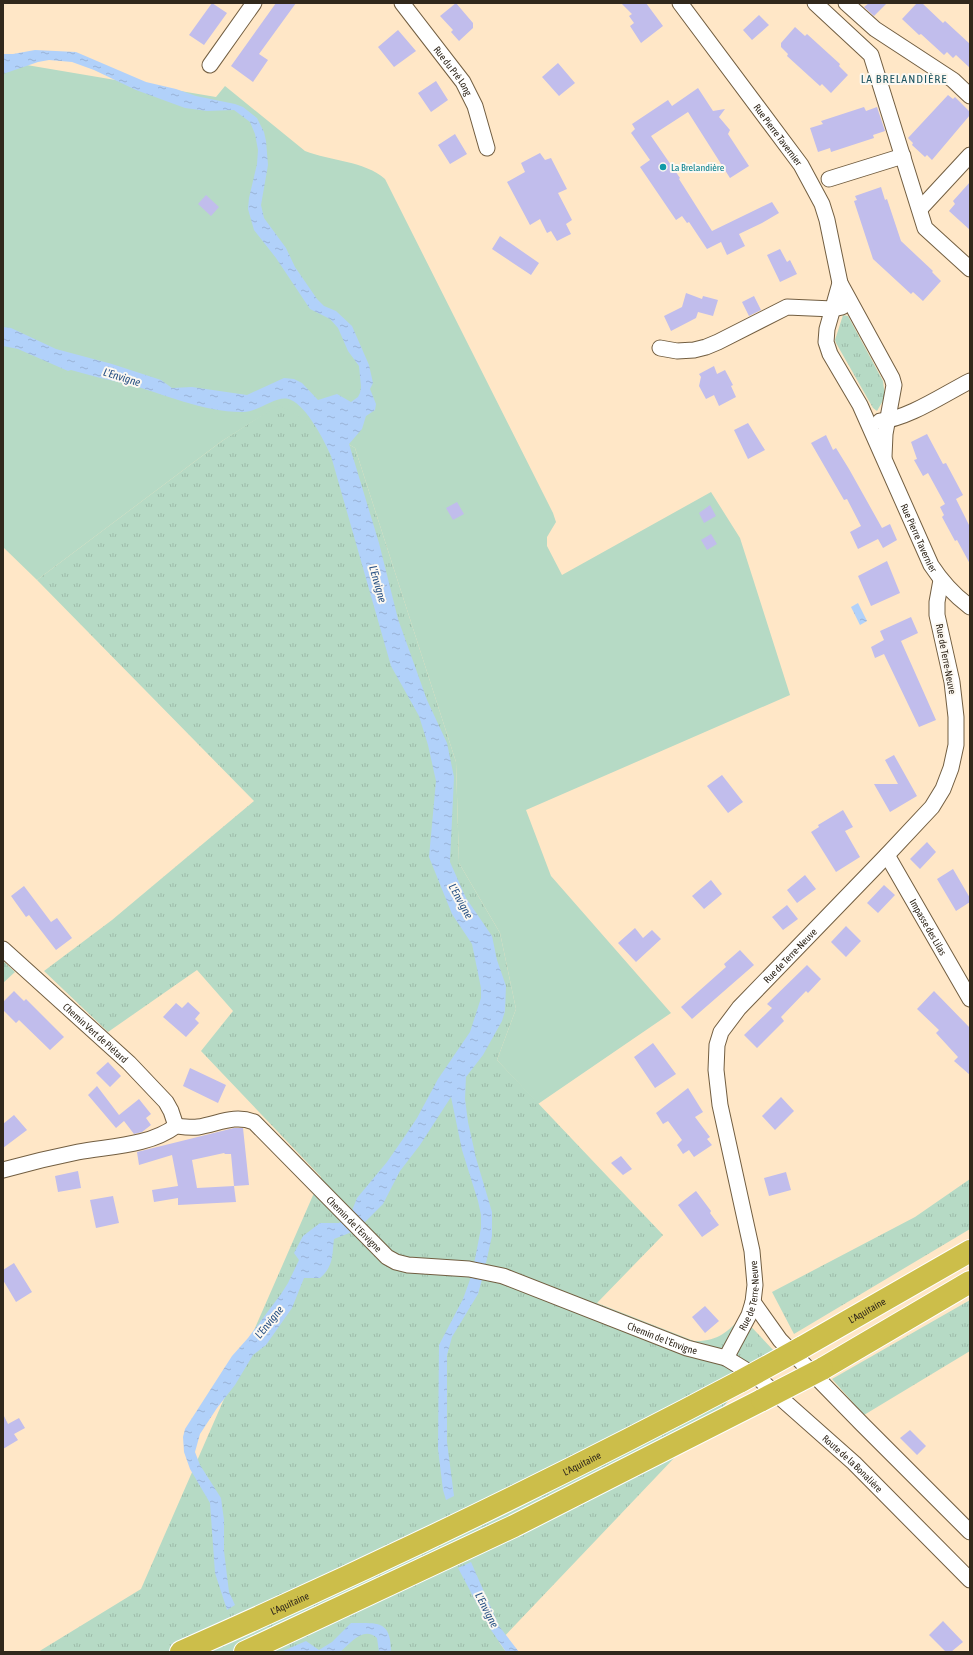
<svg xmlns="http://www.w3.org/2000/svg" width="973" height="1655" viewBox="0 0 973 1655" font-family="'Asap Condensed',sans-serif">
	<defs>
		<pattern id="grass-tufts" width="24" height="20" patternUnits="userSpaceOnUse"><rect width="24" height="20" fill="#b6dac5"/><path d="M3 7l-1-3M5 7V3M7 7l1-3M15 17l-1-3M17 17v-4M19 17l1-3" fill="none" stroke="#9dbba9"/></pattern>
		<pattern id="water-ripples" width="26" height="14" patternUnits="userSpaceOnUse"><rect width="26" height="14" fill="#b1d1fa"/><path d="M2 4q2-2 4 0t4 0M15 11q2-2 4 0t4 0" fill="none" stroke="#99b3d6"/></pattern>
	</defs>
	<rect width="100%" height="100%" fill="#ffe7c7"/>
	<path fill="url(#grass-tufts)" d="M 843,315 L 848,316 L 883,381 L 885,397 L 877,411 L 873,408 L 836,343 L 835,340 Z
		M 279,404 L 355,448 L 456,762 L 459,863 L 500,933 L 516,1009 L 497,1060 L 663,1235 L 597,1303 L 694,1341 C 717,1342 727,1332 742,1317 L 775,1352 L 499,1642 L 506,1652 L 38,1652 L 141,1589 L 321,1177 L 201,1051 L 233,1011 L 197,970 L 108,1032 L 44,971 L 112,920 L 254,801 L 37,580 L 222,441 Z
		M 3,961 L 15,972 L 3,983 Z
		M 970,1179 L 970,1229 L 794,1334 L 772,1292 L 915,1217 Z
		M 970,1300 L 970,1351 L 864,1415 L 832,1379 Z"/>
	<path fill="#b6dac5" d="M 3,61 L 216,97 L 225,86 L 305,151 C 330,161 365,161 385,179 L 553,513 L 556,522 L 547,537 L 547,546 L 562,575 L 711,492 L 740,538 L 790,695 L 526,810 L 551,876 L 671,1013 L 538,1104 L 497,1060 L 516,1009 L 500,933 L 459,863 L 456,762 L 355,448 L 279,405 L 222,441 L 37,580 L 3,547 Z"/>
	<path fill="url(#water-ripples)" d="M 35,50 L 76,52 L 146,82 L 176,89 L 196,96 L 235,104 L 243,107 L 257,118 L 264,132 L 266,141 L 268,165 L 261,205 L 264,218 L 286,248 L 295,267 L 317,299 L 324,306 L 336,311 L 352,326 L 369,365 L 373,383 L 370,389 L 376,404 L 375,410 L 366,416 L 362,429 L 349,444 L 379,543 L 398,619 L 427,700 L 447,743 L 454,777 L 450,862 L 466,898 L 492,936 L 497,960 L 506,986 L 505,1011 L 502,1021 L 483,1055 L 466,1077 L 465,1099 L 468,1122 L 476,1158 L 492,1212 L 492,1236 L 486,1263 L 483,1265 L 483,1276 L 478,1294 L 452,1337 L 447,1355 L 447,1442 L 454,1496 L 446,1500 L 443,1490 L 438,1449 L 439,1345 L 463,1299 L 472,1274 L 481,1228 L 481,1215 L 478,1201 L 462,1150 L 451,1097 L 420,1145 L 400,1171 L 383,1204 L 357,1230 L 334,1239 C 332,1255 334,1266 320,1278 L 304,1278 L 292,1308 L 266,1345 L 253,1355 L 235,1385 L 217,1408 L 200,1434 L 195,1452 L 200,1465 L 221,1498 L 224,1520 L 224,1551 L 229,1592 L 235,1605 L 227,1610 L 215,1573 L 210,1503 L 190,1469 L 184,1452 L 183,1437 L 185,1429 L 232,1356 L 248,1338 L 281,1294 L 288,1283 L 299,1260 L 294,1253 L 303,1236 L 320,1223 L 339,1223 L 351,1213 L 357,1198 L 387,1162 L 405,1136 L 417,1118 L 438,1079 L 470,1032 L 481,998 L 481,988 L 472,944 L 452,914 L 429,857 L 436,781 L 428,745 L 419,716 L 391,666 L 331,456 C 324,440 307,407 291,400 C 278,393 258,413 242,412 C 202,412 165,394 127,384 C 108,380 89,375 71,370 L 68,371 L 18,349 L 3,346 L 3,327 L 11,328 L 56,349 L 112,364 L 161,380 L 172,388 L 192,387 L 247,395 L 284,378 L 294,379 L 302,383 L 318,400 L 337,394 L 351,402 L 358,397 L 360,393 L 361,387 L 359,366 L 348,351 L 338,328 L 330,319 L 310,309 L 276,258 L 254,230 L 248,209 L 249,198 L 257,164 L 258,150 L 255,134 L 250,122 L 234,110 L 207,111 L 185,108 L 136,90 L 94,70 L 72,62 L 49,60 L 38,62 L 3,74 L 3,54 L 13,54 Z
		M 858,603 L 867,621 L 860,625 L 851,607 Z
		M 471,1562 L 499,1626 L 519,1652 L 506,1652 L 491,1630 L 458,1568 Z
		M 351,1623 C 378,1623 391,1620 391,1652 L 379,1652 L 377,1638 C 363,1626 351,1643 340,1652 L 283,1651 L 306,1641 L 319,1650 L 332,1642 Z"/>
	<path fill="#c1bdec" d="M 212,3 L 227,13 L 204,45 L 189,35 Z
		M 276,3 L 296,3 L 259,54 L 268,60 L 253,82 L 231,66 Z
		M 456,3 L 473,23 L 473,28 L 459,41 L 451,32 L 453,30 L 440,16 Z
		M 621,3 L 646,3 L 663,26 L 641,43 L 630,26 L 634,23 L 629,16 L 632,14 Z
		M 869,3 L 887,3 L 874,16 L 864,7 Z
		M 917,3 L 922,3 L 943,23 L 945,21 L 970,44 L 970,68 L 956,55 L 953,58 L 947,52 L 944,55 L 921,34 L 919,35 L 902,19 Z
		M 759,15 L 769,25 L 752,40 L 743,30 Z
		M 795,27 L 805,36 L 807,34 L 840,64 L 839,66 L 848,75 L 831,93 L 822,84 L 820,86 L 787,56 L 788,54 L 781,47 L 781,43 Z
		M 398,30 L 416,51 L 394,67 L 378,47 Z
		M 558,63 L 575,83 L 559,96 L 542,77 Z
		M 436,81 L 448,100 L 431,112 L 418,93 Z
		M 698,88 L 713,111 L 725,109 L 719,117 L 730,130 L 728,134 L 749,166 L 730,178 L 688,112 L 651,136 L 680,178 L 679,179 L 712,231 L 772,202 L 779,213 L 762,223 L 739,234 L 745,246 L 727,255 L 721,242 L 707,249 L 689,222 L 687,223 L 682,216 L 676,220 L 640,167 L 650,160 L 631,133 L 635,129 L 632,124 L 668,100 L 672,106 Z
		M 948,95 L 953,99 L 955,97 L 970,112 L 970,115 L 932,160 L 927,155 L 925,157 L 912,145 L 913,143 L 908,138 Z
		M 864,107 L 866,111 L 877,107 L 885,131 L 873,135 L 874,138 L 831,152 L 830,148 L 818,152 L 810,128 L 823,124 L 821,121 Z
		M 455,134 L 467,154 L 450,164 L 438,145 Z
		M 540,153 L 545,160 L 551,158 L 567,189 L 558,193 L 572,220 L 566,224 L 571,234 L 557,241 L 551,231 L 547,233 L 540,219 L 530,225 L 507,182 L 525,172 L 521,163 Z
		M 970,182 L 970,230 L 949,211 L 955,204 L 953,201 Z
		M 881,187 L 885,200 L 887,199 L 901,241 L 933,271 L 932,272 L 941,281 L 923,301 L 913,292 L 911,294 L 873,259 L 854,201 L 857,200 L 855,196 Z
		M 206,195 L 219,207 L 211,216 L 198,204 Z
		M 500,236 L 539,263 L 531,275 L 492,249 Z
		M 780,249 L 787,262 L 790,260 L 797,274 L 780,282 L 767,255 Z
		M 686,293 L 702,299 L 703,296 L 718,300 L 713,316 L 698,312 L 696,318 L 671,331 L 664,316 L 682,307 Z
		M 754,296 L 761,310 L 749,316 L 742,302 Z
		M 714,366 L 717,374 L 725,370 L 733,385 L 731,386 L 736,397 L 719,406 L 714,395 L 706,399 L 699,386 L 701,377 L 699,374 Z
		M 748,423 L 765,450 L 748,459 L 734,430 Z
		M 927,434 L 943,464 L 946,463 L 963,495 L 956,499 L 970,527 L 970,564 L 957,540 L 955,541 L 942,517 L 944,515 L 940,507 L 945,504 L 928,473 L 923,476 L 914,460 L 917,459 L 911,442 Z
		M 826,435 L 833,450 L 836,448 L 849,469 L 882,528 L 890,524 L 897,540 L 883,548 L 878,539 L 858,549 L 850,532 L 861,526 L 847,499 L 844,500 L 811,443 Z
		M 457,502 L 464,514 L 453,520 L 446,508 Z
		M 710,505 L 716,516 L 704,523 L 699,513 Z
		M 711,534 L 717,544 L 707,550 L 701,540 Z
		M 887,561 L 900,593 L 871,606 L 858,576 Z
		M 911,617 L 918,633 L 901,641 L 936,720 L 919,727 L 884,654 L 875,658 L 871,647 L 884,640 L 880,631 Z
		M 894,755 L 917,796 L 890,812 L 874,784 L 898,784 L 885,760 Z
		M 722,775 L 743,802 L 728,813 L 707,786 Z
		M 843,810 L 853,827 L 845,831 L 860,857 L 836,872 L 811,832 L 819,827 L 818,825 Z
		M 927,842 L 936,852 L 920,869 L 910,859 Z
		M 953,869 L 970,898 L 970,902 L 956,911 L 937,879 Z
		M 805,875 L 816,889 L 797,903 L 787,890 Z
		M 711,880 L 722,894 L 704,909 L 692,896 Z
		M 884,885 L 895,895 L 878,913 L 867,903 Z
		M 24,886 L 51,922 L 57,918 L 72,938 L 56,950 L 29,915 L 26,917 L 11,896 Z
		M 787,905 L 798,919 L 783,930 L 772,917 Z
		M 846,926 L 861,941 L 846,957 L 831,942 Z
		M 635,928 L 643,938 L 652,930 L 661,939 L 636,962 L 618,943 Z
		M 740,950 L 754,965 L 692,1019 L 681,1007 L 726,967 L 724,964 Z
		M 807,965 L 821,979 L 808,993 L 806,991 L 781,1017 L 784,1021 L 757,1048 L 744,1035 L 772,1008 L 767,1004 Z
		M 14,991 L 24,1001 L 26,999 L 64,1037 L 50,1050 L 19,1020 L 16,1023 L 3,1010 L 3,1002 Z
		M 934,991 L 970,1028 L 970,1075 L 954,1061 L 958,1057 L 936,1033 L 939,1030 L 917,1009 Z
		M 188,1002 L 200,1013 L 195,1019 L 199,1023 L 186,1037 L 163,1017 L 176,1003 L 182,1008 Z
		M 653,1043 L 676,1074 L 655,1088 L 634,1057 Z
		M 108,1062 L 121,1076 L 110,1087 L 96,1073 Z
		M 190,1068 L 226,1085 L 218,1103 L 183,1086 Z
		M 97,1086 L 119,1115 L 139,1099 L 151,1114 L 146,1118 L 151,1125 L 142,1132 L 134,1134 L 124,1121 L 116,1128 L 88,1095 Z
		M 688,1088 L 703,1112 L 695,1117 L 710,1137 L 707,1139 L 712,1145 L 694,1157 L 689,1150 L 683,1154 L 677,1145 L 682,1140 L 668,1121 L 663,1124 L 656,1113 Z
		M 781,1097 L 794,1111 L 775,1130 L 762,1116 Z
		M 14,1115 L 27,1130 L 3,1148 L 3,1124 Z
		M 234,1128 L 243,1128 L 249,1185 L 234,1186 L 231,1154 L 225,1154 L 224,1153 L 192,1160 L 197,1188 L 234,1186 L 236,1202 L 178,1205 L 178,1198 L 154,1202 L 152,1190 L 178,1186 L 172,1155 L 139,1165 L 137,1152 Z
		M 621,1156 L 632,1169 L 623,1175 L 611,1163 Z
		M 78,1171 L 81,1188 L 58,1192 L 55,1176 Z
		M 786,1172 L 791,1190 L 769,1196 L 764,1178 Z
		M 696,1191 L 711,1211 L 710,1213 L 719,1225 L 702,1237 L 678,1205 Z
		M 113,1196 L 119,1223 L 96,1228 L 90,1200 Z
		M 14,1263 L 32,1292 L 16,1302 L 3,1280 L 3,1270 Z
		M 705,1306 L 719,1321 L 705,1333 L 692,1317 Z
		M 3,1414 L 8,1424 L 19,1418 L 25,1428 L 14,1434 L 18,1440 L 3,1449 Z
		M 910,1430 L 926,1446 L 917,1455 L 900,1438 Z
		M 943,1621 L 963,1642 L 951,1652 L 946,1652 L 929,1635 Z"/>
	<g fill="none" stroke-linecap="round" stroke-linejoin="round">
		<defs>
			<g id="minor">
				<path id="s1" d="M 402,3 L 463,82 L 475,106 L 487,148"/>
				<path id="s2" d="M 680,3 L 801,165 L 822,204 L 827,220 L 840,283 L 892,378 L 894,385 L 885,434 L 884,457"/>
				<path d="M 815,3 L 871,55 L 925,228 L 970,269"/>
				<path d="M 846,3 L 875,29 L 953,80 L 970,96"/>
				<path d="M 210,65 L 254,3"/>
				<path d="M 829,179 L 903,156"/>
				<path d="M 920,209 L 970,155"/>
				<path id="s3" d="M 840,283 L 827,329 L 826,342 L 830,354 L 860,405 L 931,565 C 942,582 954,595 970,607"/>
				<path d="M 660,348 L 677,351 L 694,350 L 706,347 L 718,342 L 787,307 L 833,309 L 842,307"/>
				<path d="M 880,421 C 906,420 946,393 970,381"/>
				<path id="s4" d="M 887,855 L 970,999"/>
				<path id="s5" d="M 3,949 L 129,1063 L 166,1102 L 171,1111 L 176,1126"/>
				<path id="s6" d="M 3,1170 C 28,1163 53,1157 78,1152 C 111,1146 149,1146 176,1126 C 184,1127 191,1128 198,1127 C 218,1124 234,1114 254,1122 L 387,1257 L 396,1262 L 408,1265 L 469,1269 L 503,1276 L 687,1348 L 726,1358 L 757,1377 L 854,1463 L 970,1580"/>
				<path d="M 753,1302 L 780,1340 L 862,1424 L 970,1532"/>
				<path id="s7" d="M 726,1358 L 749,1315 L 753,1302 L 755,1285 L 752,1251 L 720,1105 L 716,1070 L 717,1045 L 721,1032 L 739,1008 L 887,855 L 932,807 L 943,789 L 951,768 L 956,745 L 956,717 L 952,682 L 937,615 L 937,602 L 941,580"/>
			</g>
			<g id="motorway">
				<path id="s8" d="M 801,1348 L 970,1251"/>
				<path d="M 822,1369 L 970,1282"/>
				<path id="s9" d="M 181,1652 C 371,1568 558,1478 741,1381"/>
				<path d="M 245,1652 L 514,1526 L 762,1400"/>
			</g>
		</defs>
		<use href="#minor" stroke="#725e41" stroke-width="17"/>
		<use href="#motorway" stroke="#fff" stroke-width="24"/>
		<use href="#minor" stroke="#fff" stroke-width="15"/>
		<use href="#motorway" stroke="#ccbe4a" stroke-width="22"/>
		<defs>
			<path id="motorway-bridge" d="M 741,1381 L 801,1348
				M 762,1400 L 822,1369"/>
		</defs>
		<use href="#motorway-bridge" stroke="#fff" stroke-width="24" stroke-linecap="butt"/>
		<use href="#motorway-bridge" stroke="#ccbe4a" stroke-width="22"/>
	</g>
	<circle fill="#0f9aa8" stroke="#fcf8f1" stroke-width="1.5" cx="663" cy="167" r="4"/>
	<g text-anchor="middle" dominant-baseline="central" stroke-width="4" stroke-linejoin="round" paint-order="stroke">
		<g font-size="10" fill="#31281c" stroke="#fcf8f1">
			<text stroke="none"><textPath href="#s1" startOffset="85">Rue du Pré Long</textPath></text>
			<text stroke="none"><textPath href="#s2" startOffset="164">Rue Pierre Tavernier</textPath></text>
			<text stroke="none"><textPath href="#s3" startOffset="278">Rue Pierre Tavernier</textPath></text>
			<text transform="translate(946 659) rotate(79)">Rue de Terre-Neuve</text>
			<text stroke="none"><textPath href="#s4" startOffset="83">Impasse des Lilas</textPath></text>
			<text stroke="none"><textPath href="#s7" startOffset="440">Rue de Terre-Neuve</textPath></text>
			<text stroke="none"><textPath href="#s5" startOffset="125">Chemin Vert de Piétard</textPath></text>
			<text stroke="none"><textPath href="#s6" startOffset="402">Chemin de l'Envigne</textPath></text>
			<text stroke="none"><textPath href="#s7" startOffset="68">Rue de Terre-Neuve</textPath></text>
			<text stroke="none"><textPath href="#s8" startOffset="76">L'Aquitaine</textPath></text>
			<text stroke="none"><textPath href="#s6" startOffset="738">Chemin de l'Envigne</textPath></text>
			<text stroke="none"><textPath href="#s9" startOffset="443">L'Aquitaine</textPath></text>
			<text stroke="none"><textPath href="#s6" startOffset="970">Route de la Bonalière</textPath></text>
			<text stroke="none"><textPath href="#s9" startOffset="119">L'Aquitaine</textPath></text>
		</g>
		<g font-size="10" fill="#0d838f" stroke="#fcf8f1" text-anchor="start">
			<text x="671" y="167">La Brelandière</text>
		</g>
		<g font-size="11" font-style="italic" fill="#285184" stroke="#fcf8f1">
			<text transform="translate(122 377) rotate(17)">L'Envigne</text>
			<text transform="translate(378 584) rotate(74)">L'Envigne</text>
			<text transform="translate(461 901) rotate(61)">L'Envigne</text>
			<text transform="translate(269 1322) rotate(-51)">L'Envigne</text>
			<text transform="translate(487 1610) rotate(63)">L'Envigne</text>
		</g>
		<g font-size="12" letter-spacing="1" fill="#1f5662" stroke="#fcf8f1">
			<text x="904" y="79">LA BRELANDIÈRE</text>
		</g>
	</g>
	<rect width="973" height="1655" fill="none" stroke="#31281c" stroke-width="8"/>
</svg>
